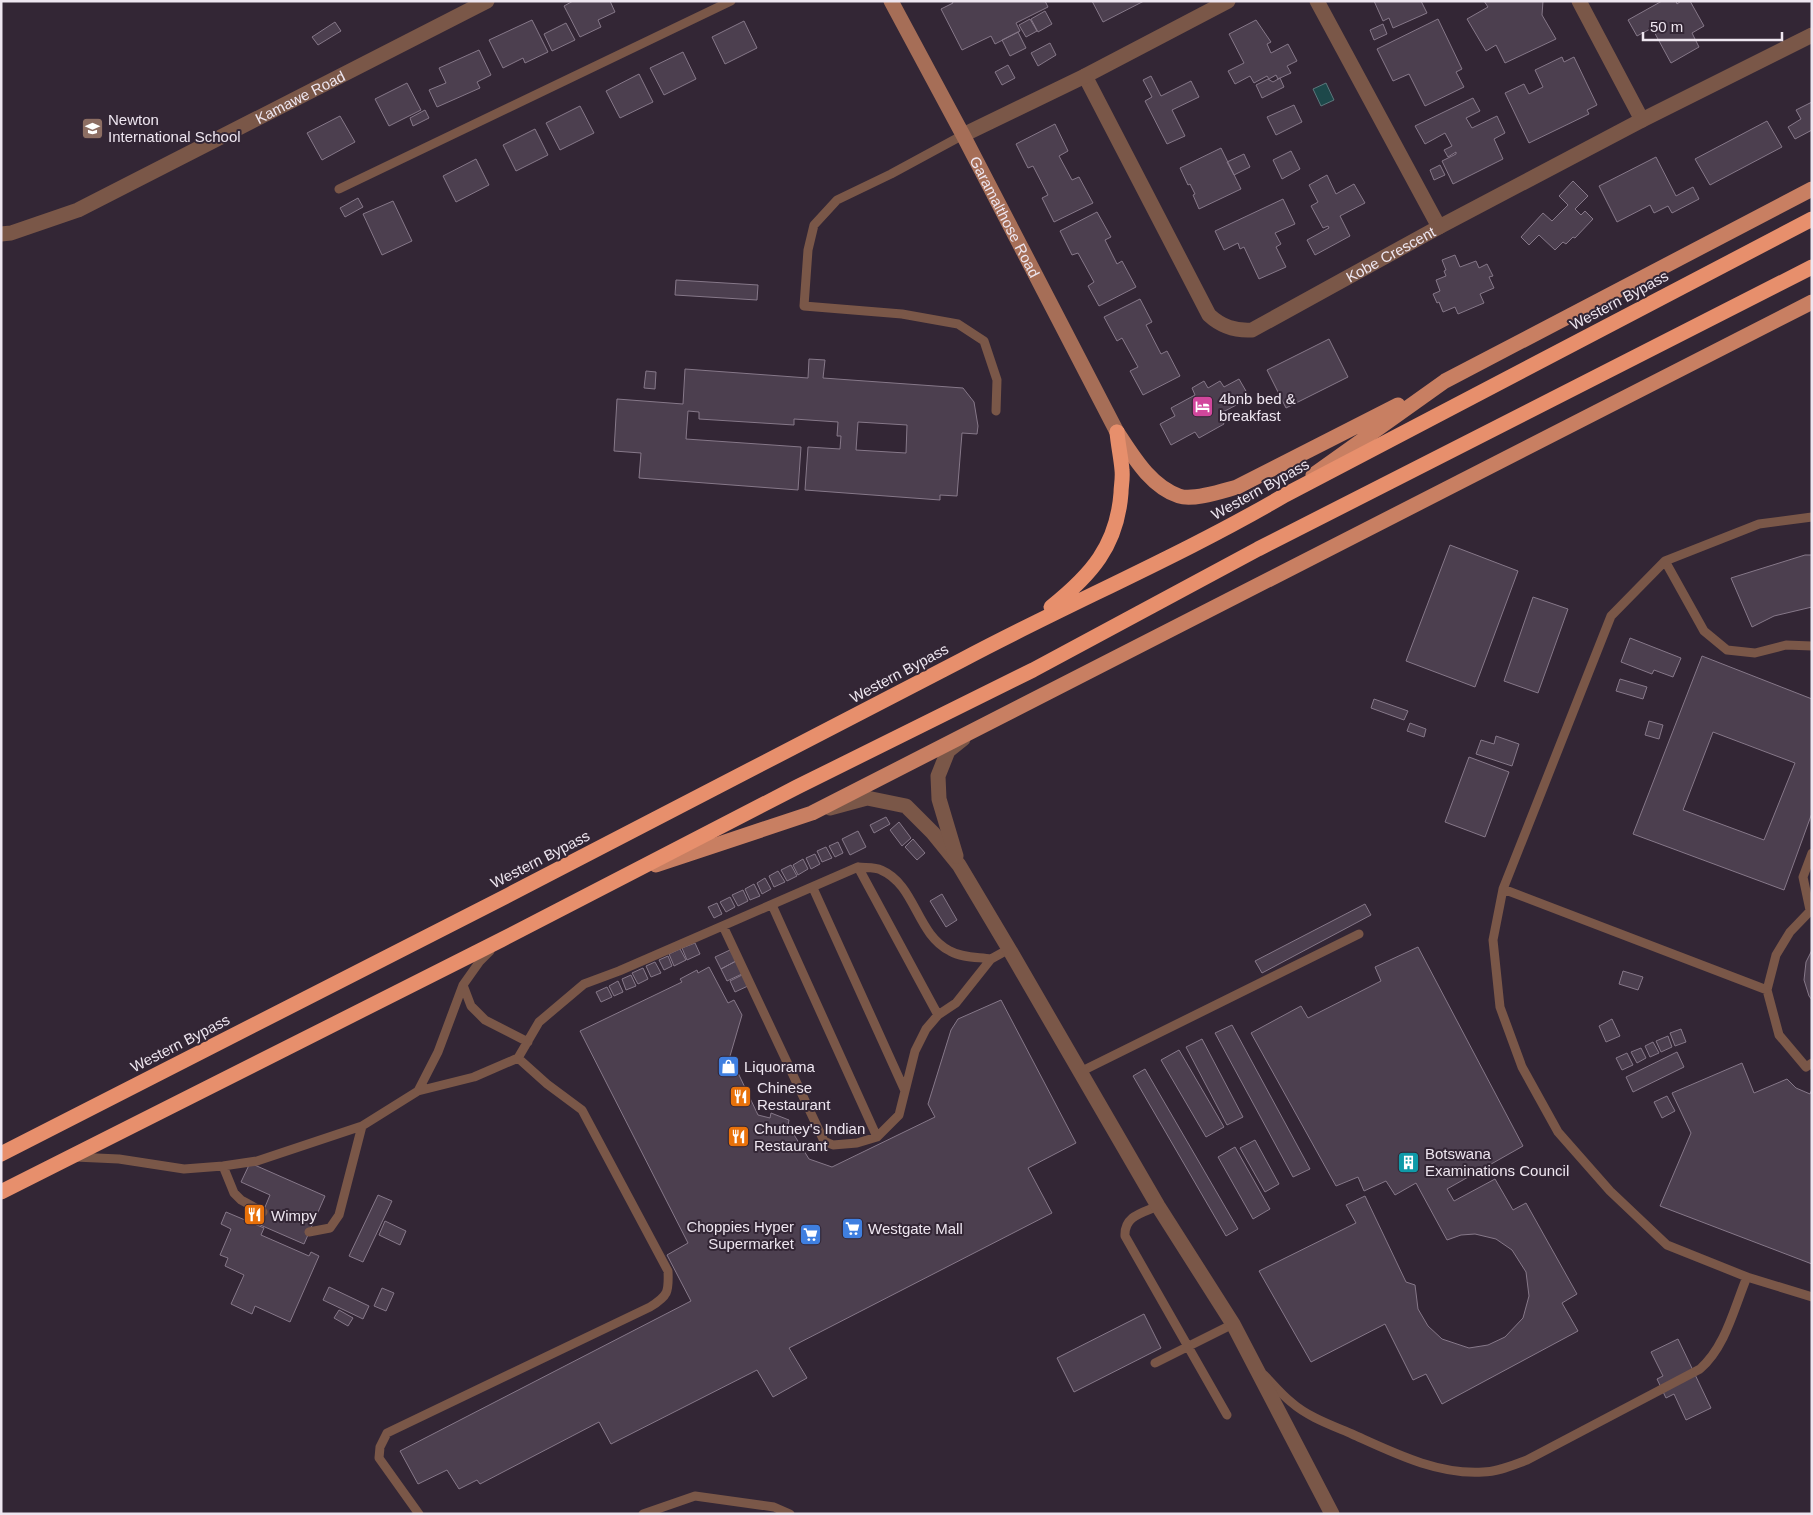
<svg xmlns="http://www.w3.org/2000/svg" width="1813" height="1515" viewBox="0 0 1813 1515" font-family="Arial,sans-serif">
	<rect width="100%" height="100%" fill="#332635"/>
	<path fill="#1d484a" stroke="#5c777c" d="M 1326,83 L 1334,100 L 1321,106 L 1313,89 Z"/>
	<path fill="#4c3f4f" stroke="#867889" fill-rule="evenodd" d="M 573,1 L 610,1 L 615,12 L 598,20 L 601,27 L 580,37 L 564,6 Z
		M 952,1 L 1045,1 L 1048,7 L 1016,23 L 1020,31 L 995,44 L 991,36 L 962,50 L 941,9 L 953,3 Z
		M 1092,1 L 1144,1 L 1103,22 Z
		M 1374,1 L 1421,1 L 1427,13 L 1393,28 L 1389,18 L 1383,21 Z
		M 1484,1 L 1543,1 L 1542,15 L 1556,39 L 1505,63 L 1496,45 L 1486,51 L 1467,19 L 1488,7 Z
		M 1662,1 L 1676,1 L 1677,4 L 1681,1 L 1690,1 L 1704,26 L 1692,33 L 1699,47 L 1671,63 L 1652,28 L 1637,36 L 1628,20 Z
		M 1045,11 L 1052,24 L 1038,32 L 1031,19 Z
		M 1030,19 L 1037,31 L 1026,37 L 1019,25 Z
		M 1438,19 L 1462,69 L 1456,72 L 1464,87 L 1425,106 L 1409,74 L 1393,81 L 1377,49 Z
		M 532,20 L 548,52 L 525,63 L 523,58 L 503,68 L 489,40 Z
		M 1256,20 L 1271,42 L 1267,44 L 1271,53 L 1288,44 L 1297,61 L 1287,66 L 1291,73 L 1278,79 L 1276,75 L 1269,79 L 1267,76 L 1254,83 L 1250,76 L 1235,84 L 1228,71 L 1244,63 L 1229,34 Z
		M 744,21 L 757,48 L 725,64 L 712,37 Z
		M 335,22 L 341,31 L 318,45 L 312,37 Z
		M 566,23 L 575,40 L 552,51 L 544,34 Z
		M 1383,24 L 1387,34 L 1374,40 L 1370,30 Z
		M 1018,32 L 1026,48 L 1010,56 L 1002,40 Z
		M 1050,43 L 1056,55 L 1038,66 L 1031,53 Z
		M 479,50 L 491,75 L 477,82 L 480,88 L 437,107 L 429,90 L 446,83 L 439,68 Z
		M 683,52 L 696,79 L 664,95 L 650,68 Z
		M 1562,57 L 1564,62 L 1574,57 L 1597,105 L 1587,110 L 1589,114 L 1529,143 L 1505,93 L 1524,84 L 1529,94 L 1543,87 L 1535,70 Z
		M 1008,65 L 1015,78 L 1002,85 L 995,72 Z
		M 639,74 L 653,102 L 620,118 L 606,91 Z
		M 1151,76 L 1161,96 L 1191,81 L 1199,97 L 1172,110 L 1185,136 L 1167,144 L 1145,101 L 1152,97 L 1143,80 Z
		M 1280,78 L 1284,87 L 1262,98 L 1256,85 L 1268,79 L 1273,82 Z
		M 407,83 L 421,110 L 389,126 L 375,99 Z
		M 1473,98 L 1480,111 L 1466,118 L 1472,128 L 1497,116 L 1505,133 L 1494,139 L 1503,159 L 1453,184 L 1442,161 L 1456,154 L 1456,152 L 1448,157 L 1444,150 L 1452,146 L 1445,133 L 1425,144 L 1415,126 Z
		M 1812,102 L 1812,130 L 1795,139 L 1788,127 L 1801,119 L 1796,110 Z
		M 1294,105 L 1302,122 L 1276,135 L 1267,117 Z
		M 580,106 L 594,133 L 560,150 L 546,123 Z
		M 425,110 L 429,118 L 413,126 L 410,118 Z
		M 340,116 L 355,142 L 322,160 L 307,133 Z
		M 1767,121 L 1782,147 L 1710,185 L 1695,159 Z
		M 1055,124 L 1068,151 L 1059,156 L 1072,180 L 1079,177 L 1093,203 L 1054,222 L 1042,198 L 1048,195 L 1033,166 L 1028,168 L 1016,144 Z
		M 535,129 L 548,155 L 516,171 L 503,145 Z
		M 1221,148 L 1241,189 L 1199,209 L 1193,195 L 1195,194 L 1190,184 L 1188,185 L 1180,168 Z
		M 1291,151 L 1300,169 L 1282,179 L 1273,160 Z
		M 1244,154 L 1250,167 L 1234,175 L 1227,162 Z
		M 1656,157 L 1676,196 L 1693,187 L 1699,199 L 1672,213 L 1668,206 L 1654,213 L 1650,205 L 1617,222 L 1599,186 Z
		M 476,159 L 489,185 L 456,202 L 443,176 Z
		M 1440,165 L 1445,175 L 1434,180 L 1430,170 Z
		M 1327,175 L 1336,194 L 1354,184 L 1365,203 L 1340,216 L 1350,236 L 1315,255 L 1307,240 L 1329,228 L 1328,226 L 1323,228 L 1311,206 L 1318,202 L 1309,185 Z
		M 1573,181 L 1588,196 L 1575,209 L 1581,215 L 1585,211 L 1593,219 L 1575,238 L 1573,237 L 1566,244 L 1563,242 L 1555,250 L 1539,235 L 1529,245 L 1521,237 L 1543,213 L 1552,221 L 1568,205 L 1559,196 Z
		M 358,198 L 363,207 L 345,217 L 340,208 Z
		M 1283,199 L 1295,224 L 1275,233 L 1281,244 L 1276,247 L 1286,267 L 1259,279 L 1244,247 L 1240,249 L 1238,243 L 1224,250 L 1215,231 Z
		M 393,201 L 412,241 L 382,255 L 363,214 Z
		M 1097,212 L 1111,237 L 1105,240 L 1117,264 L 1122,261 L 1136,287 L 1099,306 L 1088,286 L 1094,282 L 1078,253 L 1072,255 L 1060,231 Z
		M 1455,255 L 1460,267 L 1476,261 L 1479,268 L 1487,264 L 1493,276 L 1489,277 L 1494,288 L 1480,294 L 1484,303 L 1458,314 L 1455,307 L 1443,312 L 1439,302 L 1437,303 L 1433,294 L 1440,291 L 1436,280 L 1446,276 L 1444,271 L 1446,270 L 1442,260 Z
		M 676,280 L 758,285 L 757,300 L 675,295 Z
		M 1140,299 L 1152,322 L 1146,325 L 1161,354 L 1167,351 L 1180,376 L 1143,395 L 1130,371 L 1138,367 L 1122,338 L 1117,341 L 1104,317 Z
		M 1329,339 L 1348,377 L 1286,408 L 1267,370 Z
		M 809,359 L 825,360 L 823,378 L 963,388 L 974,402 L 978,426 L 977,434 L 962,433 L 957,496 L 940,495 L 940,500 L 805,490 L 808,447 L 840,449 L 841,436 L 837,436 L 838,422 L 794,419 L 794,425 L 699,419 L 699,412 L 688,411 L 686,439 L 801,447 L 798,490 L 639,478 L 641,453 L 614,451 L 617,399 L 683,404 L 685,369 L 808,378 ZM 858,422 L 907,425 L 906,453 L 856,450 Z
		M 646,371 L 656,372 L 655,389 L 644,388 Z
		M 1239,379 L 1250,398 L 1219,414 L 1224,424 L 1199,438 L 1195,432 L 1171,445 L 1160,424 L 1175,416 L 1171,408 L 1195,395 L 1192,388 L 1204,381 L 1208,388 L 1220,381 L 1224,387 Z
		M 1450,545 L 1518,571 L 1475,687 L 1406,661 Z
		M 1805,555 L 1812,555 L 1812,607 L 1774,616 L 1752,627 L 1731,578 Z
		M 1533,597 L 1568,609 L 1538,693 L 1504,681 Z
		M 1630,638 L 1681,658 L 1673,677 L 1654,670 L 1652,674 L 1621,662 Z
		M 1702,656 L 1812,699 L 1812,813 L 1784,890 L 1633,834 ZM 1713,732 L 1795,763 L 1764,840 L 1683,810 Z
		M 1620,679 L 1647,687 L 1643,699 L 1616,691 Z
		M 1374,699 L 1408,711 L 1404,720 L 1371,708 Z
		M 1649,721 L 1663,725 L 1659,739 L 1645,735 Z
		M 1410,723 L 1426,729 L 1424,737 L 1407,731 Z
		M 1496,736 L 1519,744 L 1512,766 L 1476,754 L 1481,740 L 1494,744 Z
		M 1469,757 L 1509,772 L 1485,837 L 1445,822 Z
		M 886,817 L 890,824 L 874,833 L 870,825 Z
		M 899,822 L 911,838 L 902,846 L 890,830 Z
		M 858,831 L 866,847 L 850,855 L 842,839 Z
		M 913,839 L 925,853 L 917,860 L 905,847 Z
		M 838,842 L 843,853 L 835,857 L 829,846 Z
		M 826,847 L 832,858 L 822,862 L 817,851 Z
		M 815,854 L 820,864 L 811,869 L 806,858 Z
		M 803,859 L 808,869 L 798,875 L 793,865 Z
		M 791,865 L 797,876 L 787,881 L 781,870 Z
		M 778,871 L 785,882 L 774,887 L 769,876 Z
		M 765,878 L 771,889 L 762,894 L 757,883 Z
		M 754,884 L 760,896 L 750,900 L 745,889 Z
		M 743,890 L 748,901 L 738,906 L 732,895 Z
		M 942,894 L 957,920 L 946,927 L 930,901 Z
		M 730,897 L 735,907 L 726,912 L 720,902 Z
		M 717,903 L 722,914 L 714,918 L 708,907 Z
		M 1365,904 L 1371,915 L 1262,973 L 1255,961 Z
		M 695,943 L 700,954 L 687,960 L 682,948 Z
		M 1418,947 L 1523,1146 L 1447,1189 L 1454,1201 L 1495,1179 L 1513,1210 L 1526,1203 L 1577,1294 L 1562,1303 L 1578,1331 L 1442,1404 L 1426,1374 L 1413,1380 L 1385,1324 L 1311,1362 L 1259,1271 L 1356,1223 L 1346,1205 L 1365,1196 L 1406,1282 L 1415,1285 L 1418,1309 L 1428,1326 L 1442,1339 L 1469,1348 L 1488,1345 L 1505,1337 L 1523,1318 L 1529,1296 L 1526,1272 L 1512,1250 L 1496,1239 L 1475,1234 L 1461,1235 L 1447,1240 L 1416,1183 L 1395,1195 L 1386,1181 L 1364,1191 L 1358,1177 L 1336,1186 L 1251,1033 L 1301,1006 L 1308,1018 L 1381,981 L 1375,967 Z
		M 680,949 L 686,960 L 674,966 L 669,954 Z
		M 730,950 L 736,961 L 721,969 L 715,957 Z
		M 1812,950 L 1812,1000 L 1809,996 L 1804,980 L 1806,962 Z
		M 668,956 L 672,966 L 664,970 L 659,960 Z
		M 736,961 L 742,974 L 727,981 L 721,969 Z
		M 655,962 L 661,973 L 651,977 L 646,966 Z
		M 709,967 L 728,1003 L 734,1000 L 742,1015 L 730,1056 L 758,1115 L 770,1118 L 771,1113 L 789,1120 L 788,1125 L 809,1159 L 832,1167 L 935,1117 L 928,1104 L 951,1030 L 958,1019 L 1001,1000 L 1076,1143 L 1028,1168 L 1052,1213 L 789,1348 L 807,1378 L 773,1397 L 757,1370 L 611,1444 L 599,1422 L 480,1484 L 477,1480 L 459,1489 L 447,1470 L 418,1484 L 400,1451 L 691,1301 L 667,1255 L 688,1243 L 580,1031 L 682,982 L 680,979 L 697,970 L 698,973 Z
		M 643,968 L 648,979 L 638,984 L 632,973 Z
		M 1623,971 L 1643,977 L 1638,990 L 1619,984 Z
		M 744,974 L 750,985 L 735,992 L 730,981 Z
		M 631,975 L 636,986 L 626,990 L 622,979 Z
		M 618,981 L 623,992 L 614,996 L 609,986 Z
		M 607,987 L 612,997 L 601,1002 L 596,992 Z
		M 1612,1019 L 1620,1036 L 1606,1042 L 1599,1026 Z
		M 1232,1025 L 1310,1169 L 1293,1177 L 1215,1033 Z
		M 1681,1029 L 1686,1042 L 1675,1046 L 1670,1033 Z
		M 1668,1036 L 1672,1047 L 1661,1052 L 1656,1041 Z
		M 1202,1039 L 1243,1117 L 1227,1125 L 1186,1047 Z
		M 1653,1042 L 1659,1053 L 1650,1057 L 1645,1046 Z
		M 1641,1048 L 1646,1058 L 1637,1063 L 1631,1052 Z
		M 1179,1050 L 1224,1127 L 1206,1137 L 1161,1060 Z
		M 1677,1052 L 1684,1067 L 1633,1092 L 1626,1077 Z
		M 1627,1053 L 1633,1065 L 1622,1070 L 1616,1058 Z
		M 1742,1063 L 1754,1093 L 1787,1079 L 1796,1088 L 1810,1094 L 1812,1089 L 1812,1264 L 1660,1206 L 1691,1133 L 1672,1093 Z
		M 1145,1069 L 1238,1229 L 1226,1236 L 1133,1076 Z
		M 1667,1096 L 1675,1111 L 1662,1118 L 1654,1102 Z
		M 1255,1140 L 1279,1184 L 1265,1192 L 1240,1148 Z
		M 1235,1147 L 1270,1209 L 1253,1219 L 1218,1157 Z
		M 250,1163 L 325,1196 L 304,1244 L 258,1224 L 270,1195 L 241,1182 Z
		M 378,1195 L 392,1201 L 363,1262 L 349,1256 Z
		M 226,1212 L 264,1228 L 261,1235 L 309,1256 L 311,1252 L 319,1256 L 290,1322 L 255,1306 L 252,1314 L 231,1304 L 244,1275 L 225,1266 L 228,1258 L 220,1255 L 231,1229 L 221,1224 Z
		M 385,1221 L 406,1231 L 400,1245 L 379,1235 Z
		M 329,1287 L 369,1306 L 363,1319 L 323,1300 Z
		M 382,1288 L 394,1293 L 386,1311 L 374,1306 Z
		M 339,1310 L 353,1318 L 348,1326 L 334,1318 Z
		M 1144,1314 L 1161,1348 L 1074,1392 L 1057,1358 Z
		M 1678,1339 L 1711,1408 L 1686,1420 L 1674,1394 L 1666,1398 L 1657,1379 L 1663,1376 L 1651,1352 Z"/>
	<g fill="none" stroke-linecap="round" stroke-linejoin="round">
		<path stroke="#7a5748" stroke-width="9" d="M 963,135 L 891,174 L 837,200 L 814,225 L 808,250 L 804,306 L 902,314 L 958,324 L 984,341 L 997,380 L 996,411
			M 339,189 L 731,1
			M 1812,517 L 1759,524 L 1665,561 L 1611,616 L 1503,889 L 1493,940 L 1500,1007 L 1522,1067 L 1558,1132 L 1610,1191 L 1667,1245 L 1747,1277 L 1812,1297
			M 1665,561 L 1704,631 L 1727,650 L 1755,653 L 1786,645 L 1812,646
			M 858,867 L 938,1015
			M 813,888 L 905,1091
			M 1503,889 L 1767,990
			M 772,905 L 877,1137
			M 1812,909 L 1790,932 L 1776,955 L 1767,990 L 1779,1035 L 1806,1067 L 1812,1063
			M 1810,910 L 1803,877 L 1812,853
			M 723,926 L 824,1141 L 833,1145 L 857,1143 L 877,1137 L 899,1115 L 915,1051 L 926,1029 L 938,1015 L 956,1003 L 991,959 L 1009,949
			M 463,985 L 471,1006 L 485,1020 L 528,1042
			M 1080,1072 L 1359,934
			M 418,1091 L 474,1077 L 518,1058 L 539,1022 L 584,984 L 619,971 L 858,867 C 865,868 875,867 881,870 C 916,885 916,934 950,951 C 962,958 978,957 991,959
			M 75,1157 L 119,1159 L 184,1169 L 223,1166 L 257,1161 L 362,1126 L 418,1091 L 438,1052 L 463,985 L 480,961 L 490,951
			M 223,1166 L 234,1193 L 241,1200 L 263,1212
			M 1158,1206 C 1142,1213 1124,1216 1125,1236 L 1227,1415
			M 309,1232 L 330,1228 L 339,1215 L 362,1126
			M 1155,1363 L 1233,1324
			M 1264,1375 C 1273,1384 1281,1394 1291,1402 C 1308,1417 1331,1425 1352,1434 C 1392,1452 1437,1475 1483,1472 C 1498,1472 1513,1465 1527,1460 L 1700,1369 C 1726,1346 1734,1308 1747,1277
			M 419,1514 L 379,1458 L 380,1447 L 387,1433 L 650,1307 C 668,1296 669,1292 668,1271 L 582,1110 L 547,1084 L 518,1058
			M 643,1514 L 695,1496 L 774,1507 L 790,1514"/>
		<g stroke="#7a5748" stroke-width="15">
			<path d="M 1317,1 L 1439,227"/>
			<path d="M 1579,1 L 1642,120"/>
			<path id="s1" d="M 1085,76 L 1209,315 C 1222,327 1235,331 1252,330 L 1439,227 L 1642,120 L 1812,35"/>
			<path d="M 963,135 L 1085,76 L 1228,1"/>
			<path id="s2" d="M 1,234 L 11,233 L 78,210 L 487,1"/>
			<path d="M 830,808 L 867,798 L 906,806 L 933,833 L 959,865 L 1009,949 L 1158,1206 L 1233,1324 L 1332,1514"/>
			<path d="M 956,856 L 939,799 L 938,776 L 948,751 L 963,739"/>
		</g>
		<path stroke="#a66e57" stroke-width="15" id="s3" d="M 891,1 L 963,135 L 1117,432"/>
		<path stroke="#c87f62" stroke-width="15" d="M 1117,432 C 1133,456 1150,486 1179,496 C 1193,501 1222,491 1237,487 L 1398,405
			M 1313,475 L 1445,381 L 1812,189
			M 656,865 L 812,813 L 1812,302"/>
		<path stroke="#e78f6c" stroke-width="15" d="M 1051,607 C 1091,575 1117,546 1121,493 C 1121,486 1123,478 1122,470 C 1121,457 1118,445 1117,432
			M 1,1154 C 322,991 643,827 962,660 C 1069,603 1181,556 1285,495 L 1812,219
			M 1,1192 L 501,940 L 797,787 L 1033,670 L 1258,549 L 1812,267"/>
	</g>
	<defs>
		<symbol id="school-square" viewBox="-11 -11 22 22"><rect x="-9" y="-9" width="18" height="18" rx="4" fill="#8d6e63" stroke="#332635"/><path d="M0-5L7-2L0 1L-7-2ZM-4 1L0 2.5L4 1V4Q0 6-4 4Z" fill="#fff"/></symbol>
		<symbol id="hotel-square" viewBox="-11 -11 22 22"><rect x="-9" y="-9" width="18" height="18" rx="4" fill="#d1479c" stroke="#332635"/><path d="M-6-4.5h1.5V1H6V5H4.5V3h-9V5H-6ZM-4 0a1.8 1.8 0 1 1 3.6 0ZM.5 0V-2.5h3Q6-2.5 6 0Z" fill="#fff"/></symbol>
		<symbol id="shop-square" viewBox="-11 -11 22 22"><rect x="-9" y="-9" width="18" height="18" rx="4" fill="#3f7fe0" stroke="#332635"/><path d="M-5-2.5h2.3a2.7 3.5 0 0 1 5.4 0H5L5.5 6h-11ZM-1.5-2.5h3a1.5 2.3 0 0 0-3 0Z" fill="#fff"/></symbol>
		<symbol id="restaurant-square" viewBox="-11 -11 22 22"><rect x="-9" y="-9" width="18" height="18" rx="4" fill="#e8710a" stroke="#332635"/><path d="M-5-6h1v4h1v-4h1v4h1v-4h1v5L-1.5 .5V6h-2V.5L-5-1ZM5-6V6H3V1.5H1.5Q1.5-4 5-6Z" fill="#fff"/></symbol>
		<symbol id="building-square" viewBox="-11 -11 22 22"><rect x="-9" y="-9" width="18" height="18" rx="4" fill="#0f9aa8" stroke="#332635"/><path d="M-4-6H4V6H1V3H-1V6H-4ZM-2.5-4.3h1.7v1.8h-1.7ZM.8-4.3h1.7v1.8H.8ZM-2.5-1h1.7V.8h-1.7ZM.8-1h1.7V.8H.8Z" fill="#fff"/></symbol>
		<symbol id="supermarket-square" viewBox="-11 -11 22 22"><rect x="-9" y="-9" width="18" height="18" rx="4" fill="#3f7fe0" stroke="#332635"/><path d="M-6-5.5h2.5l.6 2H6L4.5 2H-2.5L-4.4-4H-6ZM-1.5 3.2a1.3 1.3 0 1 0 .1 0ZM3 3.2a1.3 1.3 0 1 0 .1 0Z" fill="#fff"/></symbol>
	</defs>
	<g fill-rule="evenodd">
		<use href="#school-square" x="80" y="116" width="25" height="25"/>
		<use href="#hotel-square" x="1190" y="394" width="25" height="25"/>
		<use href="#shop-square" x="716" y="1054" width="25" height="25"/>
		<use href="#restaurant-square" x="728" y="1084" width="25" height="25"/>
		<use href="#restaurant-square" x="726" y="1124" width="25" height="25"/>
		<use href="#building-square" x="1396" y="1150" width="25" height="25"/>
		<use href="#restaurant-square" x="242" y="1202" width="25" height="25"/>
		<use href="#supermarket-square" x="840" y="1216" width="25" height="25"/>
		<use href="#supermarket-square" x="798" y="1222" width="25" height="25"/>
	</g>
	<g text-anchor="middle" dominant-baseline="central" stroke-width="4" stroke-linejoin="round" paint-order="stroke">
		<g font-size="15" fill="#eee6f0" stroke="#332635">
			<text stroke="none"><textPath href="#s2" startOffset="330">Kamawe Road</textPath></text>
			<text stroke="none"><textPath href="#s3" startOffset="244">Garamalthose Road</textPath></text>
			<text stroke="none"><textPath href="#s1" startOffset="474">Kobe Crescent</textPath></text>
			<text transform="translate(1619 300) rotate(-28)">Western Bypass</text>
			<text transform="translate(1260 489) rotate(-29)">Western Bypass</text>
			<text transform="translate(899 673) rotate(-28)">Western Bypass</text>
			<text transform="translate(540 859) rotate(-27)">Western Bypass</text>
			<text transform="translate(180 1043) rotate(-27)">Western Bypass</text>
		</g>
		<g font-size="15" fill="#eee6f0" stroke="#332635" text-anchor="start">
			<text x="108" y="119">Newton<tspan x="108" dy="17">International School</tspan></text>
			<text x="1219" y="398">4bnb bed &amp;<tspan x="1219" dy="17">breakfast</tspan></text>
			<text x="744" y="1066">Liquorama</text>
			<text x="757" y="1087">Chinese<tspan x="757" dy="17">Restaurant</tspan></text>
			<text x="754" y="1128">Chutney's Indian<tspan x="754" dy="17">Restaurant</tspan></text>
			<text x="1425" y="1153">Botswana<tspan x="1425" dy="17">Examinations Council</tspan></text>
			<text x="271" y="1215">Wimpy</text>
			<text x="794" y="1226" text-anchor="end">Choppies Hyper<tspan x="794" dy="17">Supermarket</tspan></text>
			<text x="868" y="1228">Westgate Mall</text>
		</g>
	</g>
	<rect width="1813" height="1515" fill="none" stroke="#eee6f0" stroke-width="5"/>
	<path d="M1643 32v8h139v-8" fill="none" stroke="#eee6f0" stroke-width="2.5"/>
	<text x="1650" y="32" font-size="15" fill="#eee6f0" stroke="#332635" stroke-width="4" paint-order="stroke">50 m</text>
</svg>
